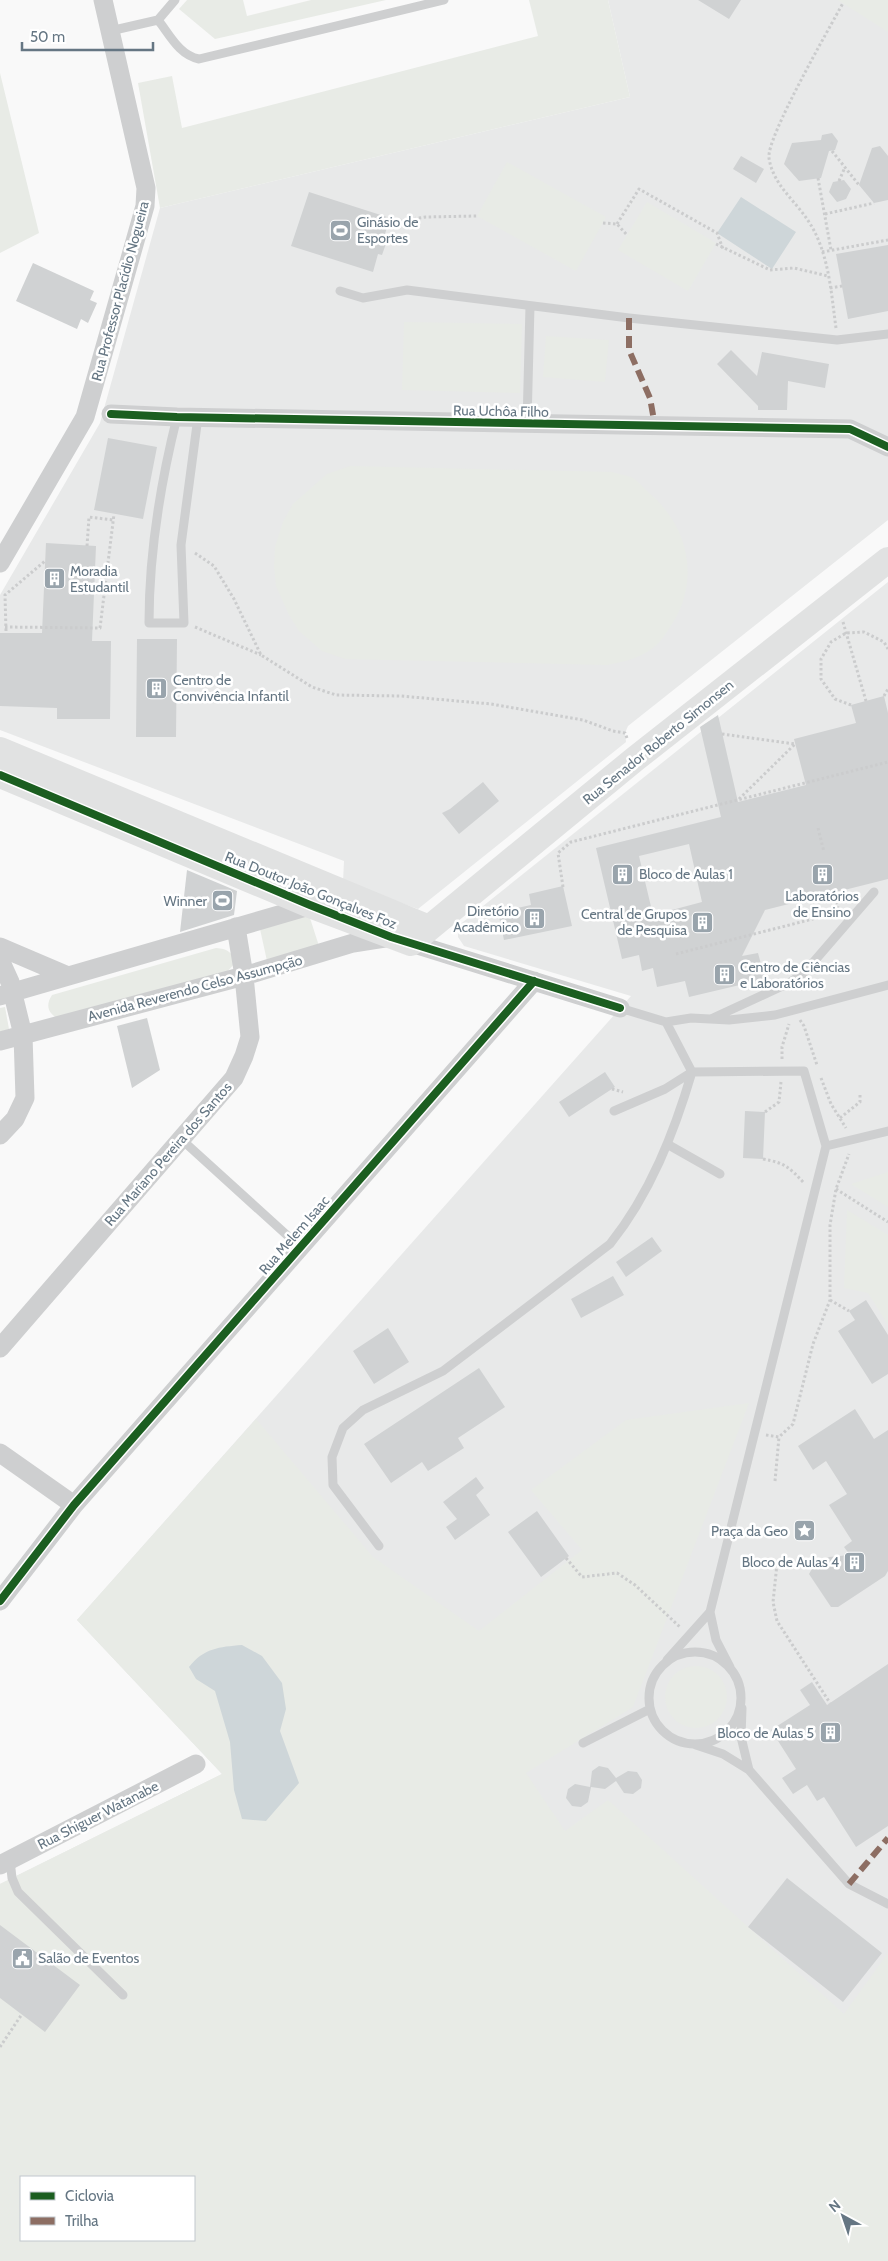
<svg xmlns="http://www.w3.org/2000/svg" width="888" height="2261" viewBox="0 0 888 2261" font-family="Cabin,sans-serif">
	<rect width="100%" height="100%" fill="#f9f9f9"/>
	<path fill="#e8e9e9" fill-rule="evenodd" d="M 608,0 L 888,0 L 888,520 L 628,726 L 625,733 L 626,742 L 418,909 L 343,882 L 344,861 L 0,730 L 0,595 L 100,423 L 160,208 L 630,97 Z
		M 888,582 L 888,2261 L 0,2261 L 0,1884 L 222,1774 L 77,1620 L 631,996 L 464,946 L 458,937 L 458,926 ZM 21,2177 L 194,2177 L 194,2240 L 21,2240 Z"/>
	<path fill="#e8ebe6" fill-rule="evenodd" d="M 187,0 L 243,0 L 247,16 L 311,0 L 386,0 L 215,39 L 179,9 Z
		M 529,0 L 608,0 L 630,97 L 160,208 L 138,83 L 172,76 L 182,128 L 538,36 Z
		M 838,0 L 888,0 L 888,32 Z
		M 0,73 L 39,233 L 0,253 Z
		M 507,162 L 606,217 L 576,271 L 477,216 Z
		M 647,202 L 716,243 L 688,291 L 618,250 Z
		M 404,322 L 522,324 L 520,393 L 402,390 Z
		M 546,336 L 609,340 L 605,382 L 543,377 Z
		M 350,466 L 612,472 C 618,474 625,475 631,477 C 637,480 643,487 648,492 C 688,525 701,579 672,624 C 666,633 661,642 653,648 C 640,658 623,662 607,665 L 345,659 L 322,651 L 299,631 L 289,615 L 276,586 L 274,567 L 275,547 L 283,522 L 293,504 L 327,474 Z
		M 309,915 L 319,946 L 267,961 L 260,929 Z
		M 216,948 C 227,949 232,951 235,963 L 226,973 L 57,1018 C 47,1012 46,1004 52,995 Z
		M 5,1007 L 9,1029 L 0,1032 L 0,1008 Z
		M 888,1172 L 888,1207 L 851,1184 Z
		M 847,1210 L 888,1235 L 888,1325 L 868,1293 L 844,1288 Z
		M 749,1403 L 633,1707 L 526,1773 L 565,1831 L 608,1800 L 844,2014 L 888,1953 L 888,2261 L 0,2261 L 0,1884 L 222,1774 L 77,1620 L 256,1419 L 373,1557 L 479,1631 L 582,1550 L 531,1490 L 626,1420 ZM 21,2177 L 194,2177 L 194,2240 L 21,2240 Z
		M665 1697a31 31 0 1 1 62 0a31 31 0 1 1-62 0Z"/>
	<path fill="#ced6d9" d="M 741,197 L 796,232 L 772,269 L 717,233 Z
		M 242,1645 L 262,1656 L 282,1683 L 286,1709 L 280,1731 L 299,1783 L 266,1821 L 242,1819 L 234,1790 L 230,1742 L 215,1691 L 196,1679 L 189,1667 C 204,1648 219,1647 242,1645 Z"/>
	<path fill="#d0d2d3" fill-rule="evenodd" d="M 698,0 L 741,0 L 729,19 Z
		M 832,133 L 838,141 L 835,150 L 829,151 L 821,178 L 799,181 L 784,164 L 792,143 L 821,140 L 822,135 Z
		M 880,146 L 888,156 L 888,200 L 874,203 L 859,185 L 872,148 Z
		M 741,156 L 764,169 L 756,183 L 733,169 Z
		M 844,180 L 851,189 L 846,199 L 837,202 L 829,192 L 833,182 Z
		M 309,192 L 390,218 L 384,237 L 388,238 L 382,255 L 378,254 L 373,272 L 291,246 Z
		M 888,245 L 888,311 L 848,319 L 836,254 Z
		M 33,263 L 94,291 L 90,300 L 97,303 L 88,323 L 81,319 L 77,329 L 16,301 Z
		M 731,350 L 757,376 L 762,352 L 829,364 L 825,388 L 788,381 L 787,410 L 758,410 L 758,406 L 717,364 Z
		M 108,438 L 157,447 L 143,519 L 94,510 Z
		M 46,543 L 96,546 L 92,641 L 111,641 L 110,719 L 57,719 L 57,708 L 0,706 L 0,633 L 42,633 Z
		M 137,639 L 177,639 L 176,737 L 136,737 Z
		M 884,696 L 888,713 L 888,879 L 765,910 L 742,956 L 758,953 L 765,979 L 689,997 L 685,981 L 657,987 L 653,968 L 642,971 L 639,955 L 622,959 L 596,848 L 721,817 L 700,727 L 718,715 L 738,802 L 806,785 L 794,739 L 856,723 L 851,705 ZM 689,844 L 702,902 L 653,915 L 639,856 Z
		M 483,782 L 499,801 L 459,834 L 442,813 L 450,809 Z
		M 187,870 L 237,891 L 234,915 L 180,932 Z
		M 563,886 L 572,926 L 504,940 L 498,912 L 531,905 L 529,894 Z
		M 147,1018 L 160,1070 L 132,1088 L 117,1026 Z
		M 605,1072 L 615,1087 L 569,1117 L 559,1102 Z
		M 745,1111 L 765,1112 L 763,1159 L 743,1158 Z
		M 652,1237 L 662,1251 L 626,1277 L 616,1262 Z
		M 613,1276 L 624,1295 L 581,1318 L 571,1299 Z
		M 866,1300 L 888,1335 L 888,1374 L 872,1384 L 838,1331 L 855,1320 L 849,1311 Z
		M 388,1328 L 409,1362 L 374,1384 L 353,1351 Z
		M 479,1368 L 505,1407 L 458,1438 L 464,1448 L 428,1471 L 422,1462 L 391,1483 L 364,1444 Z
		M 855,1409 L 874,1439 L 888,1430 L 888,1571 L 885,1576 L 838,1607 L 831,1607 L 809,1574 L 813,1567 L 829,1557 L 850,1555 L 844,1547 L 852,1541 L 829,1505 L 847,1494 L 826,1461 L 813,1470 L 798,1446 Z
		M 476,1477 L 484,1488 L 476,1495 L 490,1515 L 455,1540 L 446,1527 L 457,1519 L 443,1502 Z
		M 537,1511 L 569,1556 L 541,1577 L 508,1532 Z
		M 888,1664 L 888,1826 L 856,1847 L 824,1797 L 817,1801 L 807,1785 L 793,1794 L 782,1778 L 796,1769 L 771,1730 L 810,1705 L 800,1690 L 812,1682 L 827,1705 Z
		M 599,1766 L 608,1768 L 616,1778 L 628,1771 L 637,1772 L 642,1780 L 641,1788 L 633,1794 L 624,1793 L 616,1781 L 605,1789 L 591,1787 L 588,1802 L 581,1807 L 572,1806 L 566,1798 L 568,1789 L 575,1784 L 590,1787 L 592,1771 Z
		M 787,1878 L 882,1953 L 843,2002 L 748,1927 Z
		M 0,1925 L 80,1985 L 45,2032 L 0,1998 Z"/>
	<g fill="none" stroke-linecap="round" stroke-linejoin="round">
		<path stroke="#cbcccd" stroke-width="3" stroke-dasharray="2.5 2.5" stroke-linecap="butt" d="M 832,151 L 859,185
			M 818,178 L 831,250
			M 839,181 L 845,167
			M 825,214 L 874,203
			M 389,222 L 426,217 L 477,216
			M 603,223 L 617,224 L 627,235
			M 617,224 L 639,189 L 717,233 L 723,249
			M 716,244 L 770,270 L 794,268 L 828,276
			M 822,252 L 888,240
			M 830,288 L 842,286
			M 836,328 C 831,292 829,253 809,222 C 795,200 773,185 769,158 C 766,138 830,27 843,3
			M 87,546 L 89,517 L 113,520
			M 195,553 L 214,566 L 234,599 L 261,655 L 312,687 L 336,695 L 401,696 L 491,704 L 583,720 L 613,731 L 625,733 L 627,738
			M 843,622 L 866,701
			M 5,627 L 100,628 L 114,514
			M 195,627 L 261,655
			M 6,631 L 5,595 L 45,561
			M 884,696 L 888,689
			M 851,705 L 835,699 L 821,679 L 821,659 L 831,642 L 846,633 L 864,632 L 884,642 L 888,649
			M 722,734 L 795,744
			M 739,799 L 795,744
			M 818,828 L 824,852
			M 563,887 L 558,853 L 571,842 L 888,762
			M 834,892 L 839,912
			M 676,954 L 840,912
			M 800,1020 L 804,1026 L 817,1065
			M 782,1059 L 782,1047 L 789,1024
			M 821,1078 L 831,1104 L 846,1128
			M 612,1089 L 623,1092
			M 765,1112 L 779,1102 L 781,1082
			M 840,1118 L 860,1102 L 860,1093
			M 763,1159 C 785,1163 789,1167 804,1183
			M 836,1189 L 888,1222
			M 830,1300 L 849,1311
			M 766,1435 L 779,1437 L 793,1424 L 813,1344 L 830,1300 L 830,1225 L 836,1189 L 849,1154
			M 775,1481 L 779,1437
			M 566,1558 L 582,1577 L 617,1573 L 635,1585 L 681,1628
			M 777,1564 L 773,1602 L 777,1621 L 830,1703
			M 0,2047 L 22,2014"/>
		<path stroke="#cecfd0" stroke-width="9" d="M 158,20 L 175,0
			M 110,31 L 158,20 C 170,35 179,55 199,59 L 444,0
			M 340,291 L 363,298 L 407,290 L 629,318 L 837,340 L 888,334
			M 177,417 C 160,485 149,552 149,623 L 184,623 L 181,545 L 198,417
			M 527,424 L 530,306
			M 713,1018 L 789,983 L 804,973 L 874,892
			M 666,1022 L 691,1018 L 729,1020 L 775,1015 L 888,985
			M 614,1111 L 665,1089 L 692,1072 L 804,1071 L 826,1146 L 710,1612 L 716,1640 L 730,1667
			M 181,1139 L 300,1247
			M 667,1144 L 720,1174
			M 826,1146 L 888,1131
			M 379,1546 L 333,1485 L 332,1457 L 343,1428 L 363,1410 L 443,1371 L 610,1244 C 650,1194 674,1133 692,1072 L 666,1022 L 620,1008
			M649 1698a46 46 0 1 1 92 0a46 46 0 1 1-92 0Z
			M 667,1660 L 710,1612
			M 742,1708 L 741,1737 L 749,1770
			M 583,1743 L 650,1709
			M 693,1744 L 723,1754 L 749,1770 L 849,1884 L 888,1904
			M 10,1860 L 12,1878 L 18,1892 L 123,1995"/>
		<path stroke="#cecfd0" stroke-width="19" d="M 111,414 L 177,417 L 850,429 L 888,447
			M 0,563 L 85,417 L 145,206 L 146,188 L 103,0
			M 411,943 L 620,1008
			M 0,947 L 68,976
			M 0,960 L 10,982 L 23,1035 L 25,1098 L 15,1119 L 0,1135
			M 0,996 L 313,905
			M 0,1041 L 244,976 L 353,943 L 391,937
			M 0,1348 L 234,1078 L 244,1056 L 250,1037 L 244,976 L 236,927
			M 0,1453 L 74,1505
			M 0,1601 L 74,1505 L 534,981
			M 0,1865 L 196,1764"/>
		<path stroke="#e1e2e2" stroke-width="26" d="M 0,750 L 429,928
			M 0,775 L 310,905 L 411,943 L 635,759 L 888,560"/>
		<path stroke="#8d6e63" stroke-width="6" stroke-dasharray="12 6" stroke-linecap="butt" d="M 629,318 L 629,350 L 650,398 L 655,426
			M 849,1884 L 888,1838"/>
		<defs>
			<path id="cycleway" d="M 111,414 L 177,417 L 850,429 L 888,447
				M 0,775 L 310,905 L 391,937 L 620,1008
				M 0,1601 L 74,1505 L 534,981"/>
		</defs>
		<use href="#cycleway" stroke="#fff" stroke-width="11"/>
		<use href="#cycleway" stroke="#1b5e20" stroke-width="8"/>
	</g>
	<defs>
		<symbol id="stadium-square" viewBox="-11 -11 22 22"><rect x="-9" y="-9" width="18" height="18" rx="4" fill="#99a4ac" stroke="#fff"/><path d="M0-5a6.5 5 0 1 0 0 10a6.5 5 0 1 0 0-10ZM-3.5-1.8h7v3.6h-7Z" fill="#fff"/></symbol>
		<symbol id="building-square" viewBox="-11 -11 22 22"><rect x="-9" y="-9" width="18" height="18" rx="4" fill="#99a4ac" stroke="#fff"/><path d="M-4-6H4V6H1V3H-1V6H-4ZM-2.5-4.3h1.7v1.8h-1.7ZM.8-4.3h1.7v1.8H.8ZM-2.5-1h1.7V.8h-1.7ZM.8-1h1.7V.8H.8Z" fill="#fff"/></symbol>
		<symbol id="sight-square" viewBox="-11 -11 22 22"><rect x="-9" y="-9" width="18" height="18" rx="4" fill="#99a4ac" stroke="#fff"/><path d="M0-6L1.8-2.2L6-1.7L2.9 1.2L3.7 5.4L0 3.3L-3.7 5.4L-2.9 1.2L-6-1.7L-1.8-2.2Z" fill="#fff"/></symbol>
		<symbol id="civic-square" viewBox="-11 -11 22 22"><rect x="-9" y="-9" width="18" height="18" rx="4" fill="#99a4ac" stroke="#fff"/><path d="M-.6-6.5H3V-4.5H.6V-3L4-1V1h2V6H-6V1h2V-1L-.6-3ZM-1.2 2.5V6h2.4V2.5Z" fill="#fff"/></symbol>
	</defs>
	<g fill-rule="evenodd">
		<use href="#stadium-square" x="328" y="218" width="25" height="25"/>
		<use href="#building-square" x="42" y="566" width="25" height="25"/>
		<use href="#building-square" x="144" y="676" width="25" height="25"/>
		<use href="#building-square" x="610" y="862" width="25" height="25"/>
		<use href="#building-square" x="810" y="862" width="25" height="25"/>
		<use href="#stadium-square" x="210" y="888" width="25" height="25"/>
		<use href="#building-square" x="522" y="906" width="25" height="25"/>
		<use href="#building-square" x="690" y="910" width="25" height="25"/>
		<use href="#building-square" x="712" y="962" width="25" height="25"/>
		<use href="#sight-square" x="792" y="1518" width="25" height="25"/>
		<use href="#building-square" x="842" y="1550" width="25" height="25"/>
		<use href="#building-square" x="818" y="1720" width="25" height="25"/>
		<use href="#civic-square" x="10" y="1946" width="25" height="25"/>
	</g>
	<g text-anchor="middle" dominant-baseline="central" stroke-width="5" stroke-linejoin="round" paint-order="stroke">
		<g font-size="14" fill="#657683" stroke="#fff" text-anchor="start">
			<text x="357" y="222">Ginásio de<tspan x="357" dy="16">Esportes</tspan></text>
			<text x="70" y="571">Moradia<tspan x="70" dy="16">Estudantil</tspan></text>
			<text x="173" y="680">Centro de<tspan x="173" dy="16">Convivência Infantil</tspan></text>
			<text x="639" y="874">Bloco de Aulas 1</text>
			<text x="822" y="896" text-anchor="middle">Laboratórios<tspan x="822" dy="16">de Ensino</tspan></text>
			<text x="207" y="901" text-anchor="end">Winner</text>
			<text x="519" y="911" text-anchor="end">Diretório<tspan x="519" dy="16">Acadêmico</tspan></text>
			<text x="687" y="914" text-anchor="end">Central de Grupos<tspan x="687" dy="16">de Pesquisa</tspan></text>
			<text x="740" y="967">Centro de Ciências<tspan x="740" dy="16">e Laboratórios</tspan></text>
			<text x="788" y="1531" text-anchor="end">Praça da Geo</text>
			<text x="839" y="1562" text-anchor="end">Bloco de Aulas 4</text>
			<text x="814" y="1733" text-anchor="end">Bloco de Aulas 5</text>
			<text x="38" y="1958">Salão de Eventos</text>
		</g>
		<g font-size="14" fill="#657683" stroke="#fff">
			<text transform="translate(120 291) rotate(-75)">Rua Professor Placídio Nogueira</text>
			<text transform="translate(501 411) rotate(1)">Rua Uchôa Filho</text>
			<text transform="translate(658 742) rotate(-39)">Rua Senador Roberto Simonsen</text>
			<text transform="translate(311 890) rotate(22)">Rua Doutor João Gonçalves Foz</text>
			<text transform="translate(195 988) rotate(-15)">Avenida Reverendo Celso Assumpção</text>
			<text transform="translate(168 1154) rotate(-49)">Rua Mariano Pereira dos Santos</text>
			<text transform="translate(294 1235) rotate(-49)">Rua Melem Isaac</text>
			<text transform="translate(98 1815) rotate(-27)">Rua Shiguer Watanabe</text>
		</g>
	</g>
	<rect x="20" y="2176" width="175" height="65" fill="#ffffff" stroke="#c1c8cd"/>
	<rect x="30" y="2192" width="25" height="8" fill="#1b5e20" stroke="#c1c8cd"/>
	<text x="65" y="2201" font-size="15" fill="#657683">Ciclovia</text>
	<rect x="30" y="2217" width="25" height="8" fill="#8d6e63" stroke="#c1c8cd"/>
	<text x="65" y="2226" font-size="15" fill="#657683">Trilha</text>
	<g transform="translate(843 2216) rotate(320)" stroke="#ffffff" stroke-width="4" paint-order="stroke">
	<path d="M0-4L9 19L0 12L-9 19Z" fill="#657683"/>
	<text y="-8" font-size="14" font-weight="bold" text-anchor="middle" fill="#657683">N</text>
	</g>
	<path d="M22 42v8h131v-8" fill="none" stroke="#657683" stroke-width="2.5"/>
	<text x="30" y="42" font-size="15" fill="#657683" stroke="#ffffff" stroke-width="4" paint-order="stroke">50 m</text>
</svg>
